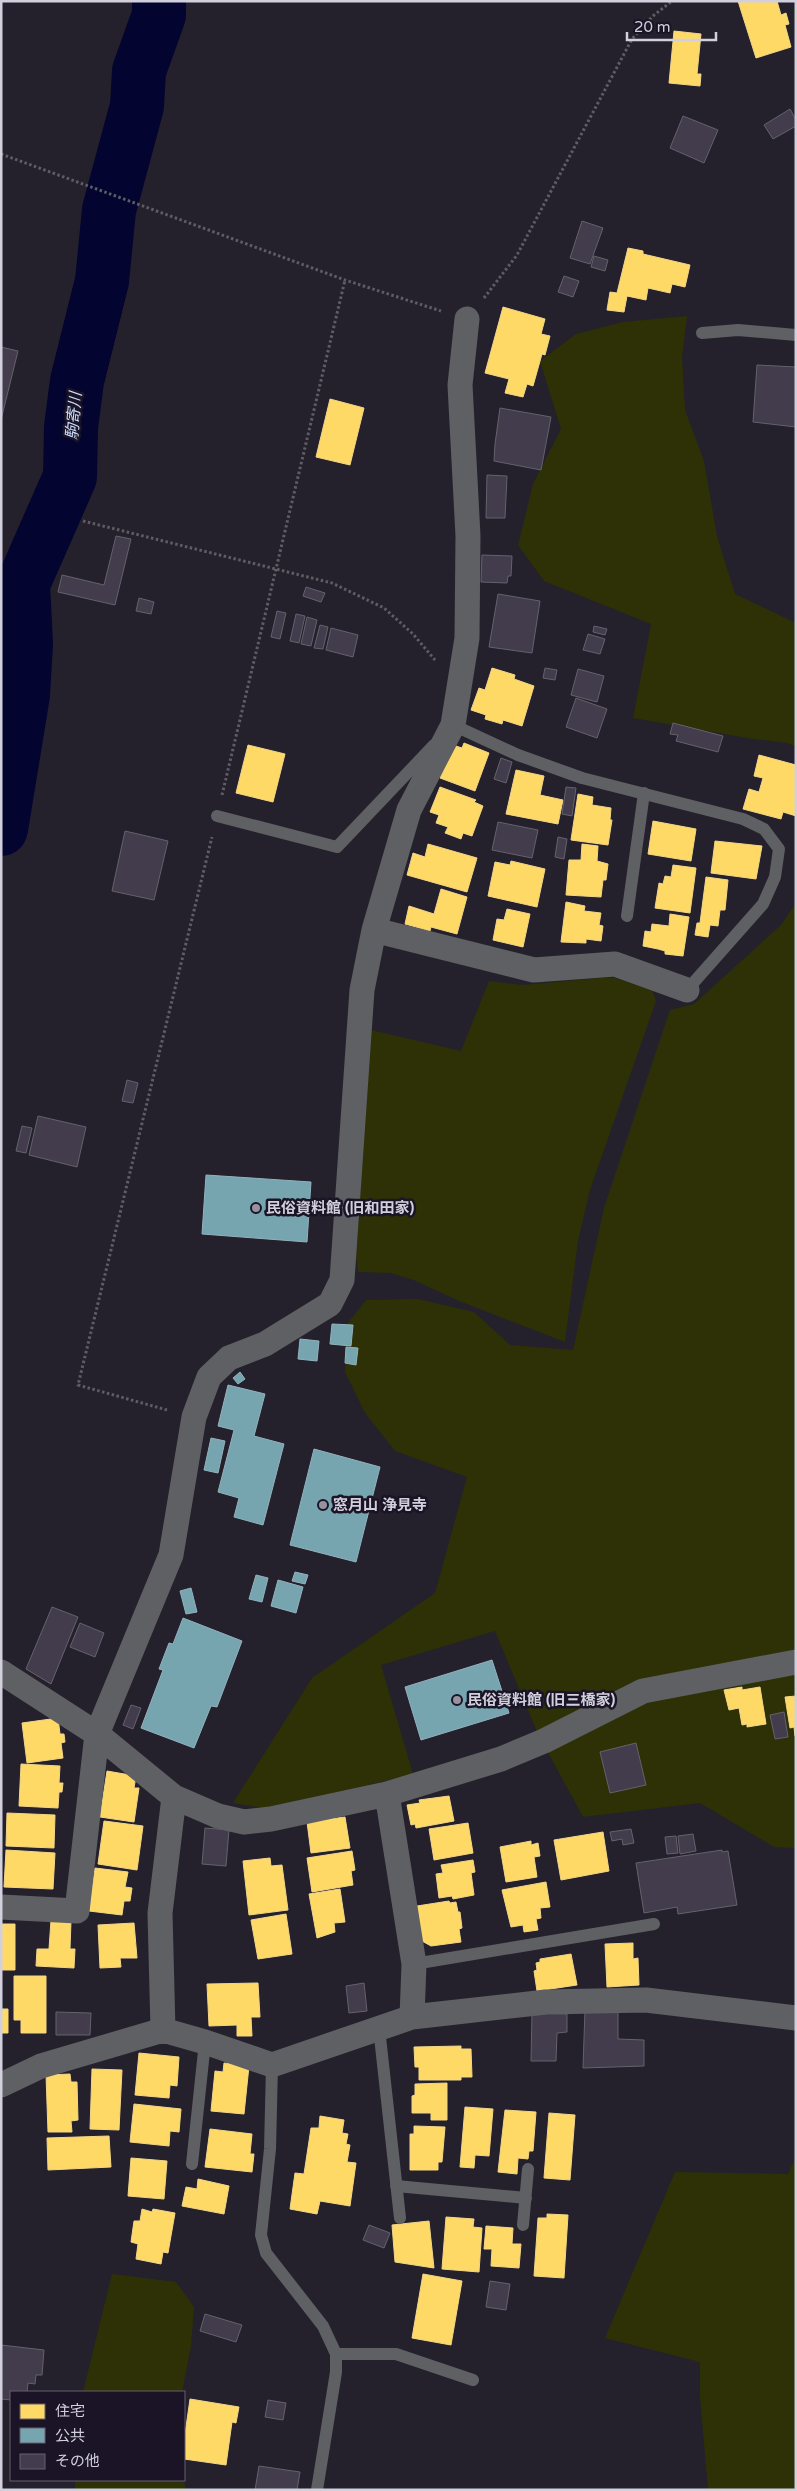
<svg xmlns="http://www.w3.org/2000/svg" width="797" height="2491" viewBox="0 0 797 2491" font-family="'Varela Round','Noto Sans JP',sans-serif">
	<rect width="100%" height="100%" fill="#24212c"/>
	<path fill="#2e3006" d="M 687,316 L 682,357 L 685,410 L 704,461 L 717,536 L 735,594 L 796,623 L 796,747 L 788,743 L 753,739 L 633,718 L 651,624 L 544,581 L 518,545 L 533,484 L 561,429 L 540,361 L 576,334 L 623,322 Z
		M 796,903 L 796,1848 L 774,1847 L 700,1803 L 583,1817 L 538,1734 L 495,1631 L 381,1665 L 413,1774 L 271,1809 L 233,1803 L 312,1678 L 435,1593 L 467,1477 L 395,1451 L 365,1413 L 345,1372 L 347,1324 L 366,1300 L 418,1299 L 474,1312 L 510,1345 L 573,1350 L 604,1208 L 670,1010 L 694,1004 L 781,925 Z
		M 600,978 L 615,978 L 652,990 L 656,1001 L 590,1190 L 578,1241 L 565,1342 L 459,1301 L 416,1281 L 391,1273 L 358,1272 L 356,1257 L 371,1030 L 461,1051 L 489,981 L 523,985 Z
		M 796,2156 L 796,2490 L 708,2490 L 700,2397 L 700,2362 L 605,2338 L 675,2172 L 788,2174 Z
		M 112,2274 L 176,2282 L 194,2307 L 191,2346 L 182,2392 L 83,2392 Z
		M 75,2480 L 183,2480 L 187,2490 L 75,2490 Z"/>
	<path fill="#ffd966" stroke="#f2d68a" d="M 738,1 L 777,1 L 781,15 L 786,13 L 789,24 L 785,25 L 791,47 L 756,58 Z
		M 674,31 L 701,34 L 697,74 L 701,74 L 700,86 L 669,83 Z
		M 628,248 L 643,251 L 643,254 L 690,265 L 685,287 L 672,284 L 670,293 L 648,288 L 646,300 L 627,296 L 624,312 L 607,310 L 610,292 L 617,293 Z
		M 503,307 L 545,319 L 541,334 L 550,336 L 545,355 L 542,354 L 533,386 L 527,384 L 523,397 L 505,393 L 509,379 L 485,373 Z
		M 330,399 L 364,408 L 350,465 L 316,457 Z
		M 492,668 L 515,675 L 514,679 L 534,686 L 522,726 L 503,720 L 502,724 L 485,719 L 486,715 L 471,710 L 479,688 L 485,690 Z
		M 464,743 L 489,753 L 475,791 L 440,778 L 453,745 L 462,748 Z
		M 248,745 L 285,754 L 273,802 L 236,793 Z
		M 759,755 L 796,765 L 796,816 L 783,812 L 781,819 L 743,809 L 749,789 L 759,792 L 763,778 L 754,776 Z
		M 516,770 L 544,776 L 540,795 L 563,800 L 558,824 L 506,814 Z
		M 440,787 L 476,800 L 474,802 L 483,806 L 472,836 L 463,833 L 461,839 L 445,833 L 448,827 L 436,823 L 439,815 L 430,812 Z
		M 578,794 L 593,797 L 592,805 L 611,808 L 610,820 L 612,820 L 608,845 L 571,840 Z
		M 653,821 L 696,829 L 691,861 L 648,854 Z
		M 715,841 L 762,846 L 756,879 L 711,873 Z
		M 428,844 L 477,858 L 467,892 L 407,875 L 413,853 L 425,857 Z
		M 582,844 L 598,846 L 597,861 L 608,864 L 606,880 L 603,880 L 601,897 L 566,895 L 569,860 L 581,860 Z
		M 511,861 L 545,869 L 537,907 L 488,896 L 495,862 L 510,865 Z
		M 673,865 L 696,868 L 690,913 L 655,908 L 659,883 L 663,884 L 665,876 L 671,877 Z
		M 706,877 L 728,880 L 725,910 L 720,910 L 718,926 L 710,925 L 708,937 L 695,935 L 697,923 L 700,923 Z
		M 441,889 L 467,897 L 457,934 L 431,927 L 430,931 L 405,924 L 409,906 L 434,914 Z
		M 566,902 L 585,906 L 584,911 L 601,913 L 599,925 L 603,926 L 601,941 L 586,939 L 586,943 L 561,942 Z
		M 507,909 L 530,914 L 523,947 L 493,940 L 497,919 L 504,920 Z
		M 670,914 L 689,917 L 683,956 L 665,954 L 665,951 L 658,949 L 643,946 L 645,931 L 651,932 L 652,924 L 669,926 Z
		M 742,1687 L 742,1690 L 760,1687 L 766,1724 L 747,1727 L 747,1724 L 742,1725 L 739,1708 L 729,1710 L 724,1690 Z
		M 796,1696 L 796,1736 L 795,1736 L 794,1727 L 790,1728 L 785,1697 Z
		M 58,1718 L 60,1734 L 64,1734 L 65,1742 L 61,1743 L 63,1758 L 27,1763 L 22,1723 Z
		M 21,1764 L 60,1766 L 59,1783 L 63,1783 L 62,1792 L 59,1792 L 58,1808 L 19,1806 Z
		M 107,1771 L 136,1776 L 134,1788 L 139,1788 L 134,1822 L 100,1817 Z
		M 449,1796 L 454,1821 L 416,1828 L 415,1824 L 411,1825 L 407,1805 L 420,1803 L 419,1800 Z
		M 7,1813 L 55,1815 L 54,1848 L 6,1846 Z
		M 345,1817 L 350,1848 L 311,1853 L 307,1822 Z
		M 104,1821 L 143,1826 L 137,1870 L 98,1864 Z
		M 468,1823 L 473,1853 L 434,1860 L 429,1829 Z
		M 603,1832 L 609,1871 L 561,1880 L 554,1840 Z
		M 531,1841 L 531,1845 L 538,1843 L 540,1856 L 534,1857 L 537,1877 L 506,1882 L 500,1847 Z
		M 6,1850 L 55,1853 L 53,1889 L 4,1887 Z
		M 352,1851 L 355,1870 L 351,1871 L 353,1885 L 312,1892 L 307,1858 Z
		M 270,1858 L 271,1866 L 282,1865 L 288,1910 L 249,1915 L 243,1861 Z
		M 473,1860 L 475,1872 L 471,1873 L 474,1895 L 453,1899 L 452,1896 L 439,1898 L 436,1874 L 443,1873 L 441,1865 Z
		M 95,1868 L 128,1872 L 125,1887 L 132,1888 L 130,1901 L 124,1901 L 122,1915 L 89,1911 Z
		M 546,1882 L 550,1907 L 540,1908 L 541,1918 L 536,1919 L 538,1930 L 524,1932 L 523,1925 L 511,1927 L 502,1890 Z
		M 340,1889 L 345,1922 L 334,1923 L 335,1932 L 317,1938 L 309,1894 Z
		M 449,1901 L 450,1903 L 456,1902 L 458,1912 L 460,1912 L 462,1928 L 459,1929 L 461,1942 L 431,1946 L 422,1941 L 417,1906 Z
		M 286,1914 L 292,1954 L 258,1959 L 251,1920 Z
		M 51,1920 L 71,1921 L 70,1949 L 75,1949 L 74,1968 L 36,1966 L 37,1949 L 49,1949 Z
		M 134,1923 L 137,1958 L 120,1958 L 121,1967 L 100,1968 L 98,1925 Z
		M 1,1924 L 15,1924 L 15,1970 L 1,1970 Z
		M 633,1943 L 633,1959 L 638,1958 L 639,1985 L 607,1987 L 605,1944 Z
		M 571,1954 L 577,1985 L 537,1991 L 534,1971 L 537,1970 L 536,1963 L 540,1962 L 540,1959 Z
		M 14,1976 L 46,1976 L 46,2033 L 21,2033 L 21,2020 L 14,2020 Z
		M 258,1983 L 260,2017 L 251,2017 L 252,2036 L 237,2036 L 237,2025 L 209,2026 L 207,1984 Z
		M 1,2009 L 8,2009 L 8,2033 L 1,2033 Z
		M 461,2046 L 461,2049 L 471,2049 L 472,2077 L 461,2077 L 461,2080 L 419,2080 L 419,2067 L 415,2067 L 414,2047 Z
		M 139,2053 L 179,2057 L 177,2086 L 170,2085 L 169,2098 L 135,2095 Z
		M 224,2063 L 249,2066 L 244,2114 L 211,2111 L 215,2071 L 223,2072 Z
		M 92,2069 L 122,2070 L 119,2130 L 90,2129 Z
		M 70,2074 L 71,2082 L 77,2082 L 78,2120 L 71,2121 L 72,2132 L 48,2132 L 46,2075 Z
		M 447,2083 L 447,2120 L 431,2120 L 431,2113 L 412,2113 L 412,2096 L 415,2095 L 415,2084 Z
		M 134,2104 L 181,2109 L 179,2132 L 170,2131 L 169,2146 L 130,2142 Z
		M 465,2107 L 493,2109 L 489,2156 L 475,2155 L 474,2168 L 460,2167 Z
		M 505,2110 L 536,2112 L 533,2151 L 529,2151 L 528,2159 L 518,2158 L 517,2174 L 498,2172 Z
		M 549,2113 L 575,2115 L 570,2180 L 544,2178 Z
		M 320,2116 L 344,2120 L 342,2133 L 348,2134 L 346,2144 L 350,2145 L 347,2162 L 356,2163 L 350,2206 L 320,2201 L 317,2214 L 290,2209 L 295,2173 L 304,2174 L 311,2128 L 319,2128 Z
		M 414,2126 L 445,2127 L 442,2162 L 438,2162 L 438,2170 L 410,2170 L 410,2134 L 414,2134 Z
		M 210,2129 L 252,2134 L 250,2154 L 254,2154 L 252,2172 L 205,2167 Z
		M 109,2136 L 111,2167 L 48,2170 L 47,2138 Z
		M 131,2158 L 167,2161 L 164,2199 L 128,2196 Z
		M 198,2179 L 229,2186 L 224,2214 L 182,2206 L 186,2187 L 197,2189 Z
		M 142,2209 L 152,2212 L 153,2209 L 175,2213 L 168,2253 L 163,2252 L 161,2264 L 136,2259 L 138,2244 L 131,2242 L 134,2221 L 140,2221 Z
		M 547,2214 L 568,2215 L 564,2278 L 534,2276 L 538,2218 L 547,2218 Z
		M 446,2217 L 474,2219 L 473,2227 L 482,2228 L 479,2272 L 442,2269 Z
		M 429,2221 L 434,2268 L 395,2262 L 392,2225 Z
		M 486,2226 L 513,2228 L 512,2244 L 521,2244 L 519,2268 L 491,2266 L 492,2249 L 484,2249 Z
		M 423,2274 L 462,2281 L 451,2345 L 412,2338 Z
		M 190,2399 L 239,2407 L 236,2423 L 232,2422 L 226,2465 L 184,2459 L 184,2441 Z"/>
	<path fill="#76a5af" stroke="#92b2bd" d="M 206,1175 L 311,1182 L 307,1242 L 202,1234 Z
		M 332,1324 L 353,1325 L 351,1346 L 330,1344 Z
		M 300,1339 L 319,1341 L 317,1361 L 298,1359 Z
		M 346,1347 L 358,1348 L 356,1365 L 345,1363 Z
		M 240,1372 L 245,1379 L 238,1384 L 233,1378 Z
		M 228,1385 L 265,1394 L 254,1436 L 284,1444 L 263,1525 L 234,1517 L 239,1498 L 218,1492 L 234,1430 L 218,1426 Z
		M 211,1438 L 225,1441 L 218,1473 L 204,1470 Z
		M 314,1449 L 380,1467 L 356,1562 L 290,1545 Z
		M 295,1572 L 308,1575 L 305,1584 L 292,1581 Z
		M 256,1575 L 268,1578 L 262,1602 L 249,1599 Z
		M 278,1580 L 303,1587 L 296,1613 L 271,1606 Z
		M 191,1588 L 197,1612 L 186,1614 L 180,1591 Z
		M 183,1618 L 242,1641 L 217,1707 L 211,1706 L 194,1748 L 141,1728 L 163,1670 L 159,1669 L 169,1643 L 173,1644 Z
		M 492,1660 L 509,1713 L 421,1740 L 405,1687 Z"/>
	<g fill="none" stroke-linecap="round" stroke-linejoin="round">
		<path stroke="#03042f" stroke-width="54" d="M 1,829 L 23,695 L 26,644 L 23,584 L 70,477 L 71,427 L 77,381 L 102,281 L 109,210 L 137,106 L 139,71 L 159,15 L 159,1"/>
	</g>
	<path fill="#423c4c" stroke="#64626b" d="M 790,109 L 796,120 L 796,126 L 773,139 L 764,125 Z
		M 683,116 L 718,130 L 704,163 L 670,148 Z
		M 582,221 L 603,228 L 590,264 L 570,258 Z
		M 594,256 L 608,260 L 605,271 L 591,267 Z
		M 564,276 L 579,281 L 573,297 L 558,292 Z
		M 1,347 L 18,351 L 1,420 Z
		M 757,365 L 796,367 L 796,427 L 753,422 Z
		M 500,408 L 551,417 L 541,470 L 494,461 L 495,444 Z
		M 487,475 L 507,476 L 505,518 L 486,518 Z
		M 116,536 L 131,539 L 115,605 L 58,592 L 62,575 L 104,585 Z
		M 482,555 L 512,556 L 511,576 L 508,576 L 507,583 L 481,582 Z
		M 306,587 L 325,593 L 321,602 L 303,596 Z
		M 498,594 L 540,601 L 532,653 L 489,647 Z
		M 139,598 L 154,602 L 151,614 L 136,611 Z
		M 277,611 L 286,613 L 280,639 L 271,637 Z
		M 296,614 L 305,616 L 299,643 L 290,641 Z
		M 307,617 L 317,620 L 311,646 L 301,644 Z
		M 320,625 L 328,627 L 323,649 L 314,648 Z
		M 594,626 L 607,629 L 605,635 L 593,632 Z
		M 331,628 L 358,635 L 353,657 L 326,650 Z
		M 588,634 L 605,639 L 600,654 L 583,650 Z
		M 545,668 L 557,670 L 555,680 L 543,678 Z
		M 578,669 L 604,676 L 597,702 L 571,695 Z
		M 576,698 L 607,709 L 597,738 L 566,727 Z
		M 673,723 L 723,736 L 718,752 L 676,741 L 678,735 L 670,734 Z
		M 501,758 L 512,762 L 506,783 L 494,779 Z
		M 566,787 L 576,788 L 572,816 L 562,814 Z
		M 498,822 L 538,830 L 532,858 L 492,850 Z
		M 125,831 L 168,841 L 154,900 L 112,891 Z
		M 558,837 L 567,839 L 564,859 L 555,857 Z
		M 127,1080 L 138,1083 L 133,1103 L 122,1101 Z
		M 38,1116 L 86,1127 L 77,1167 L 29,1155 Z
		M 22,1126 L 32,1128 L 26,1153 L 16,1151 Z
		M 52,1607 L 78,1617 L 51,1684 L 26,1669 Z
		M 80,1623 L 104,1633 L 95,1657 L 70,1647 Z
		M 131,1705 L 141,1708 L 133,1729 L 123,1725 Z
		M 784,1712 L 788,1737 L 775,1739 L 770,1715 Z
		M 636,1743 L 646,1785 L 610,1793 L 600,1752 Z
		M 205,1828 L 229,1830 L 226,1866 L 202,1864 Z
		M 631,1829 L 634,1843 L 623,1845 L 622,1839 L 612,1841 L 610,1832 Z
		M 693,1834 L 696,1851 L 680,1854 L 678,1836 Z
		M 676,1836 L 678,1853 L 667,1854 L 665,1837 Z
		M 722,1850 L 722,1852 L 728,1851 L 737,1905 L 678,1914 L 677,1907 L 644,1913 L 636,1863 Z
		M 364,1983 L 367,2011 L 349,2013 L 346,1986 Z
		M 585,2010 L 618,2011 L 618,2039 L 644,2040 L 644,2066 L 583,2068 Z
		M 56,2012 L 91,2013 L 90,2035 L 56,2035 Z
		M 532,2013 L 567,2014 L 567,2032 L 557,2033 L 556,2061 L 531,2061 Z
		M 369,2225 L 390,2233 L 384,2248 L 363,2240 Z
		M 490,2281 L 510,2284 L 506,2310 L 486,2307 Z
		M 205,2314 L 242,2325 L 236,2342 L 200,2331 Z
		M 1,2345 L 44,2350 L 42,2375 L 36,2375 L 35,2384 L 28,2383 L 27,2392 L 11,2392 L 11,2400 L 1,2399 Z
		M 268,2400 L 286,2403 L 283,2420 L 265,2417 Z
		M 259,2466 L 300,2472 L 297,2490 L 255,2490 Z"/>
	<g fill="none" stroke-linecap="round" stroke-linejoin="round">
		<path stroke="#5f5d63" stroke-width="3" stroke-dasharray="2.5 2.5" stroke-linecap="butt" d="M 1,154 L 345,280 L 441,311
			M 484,298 L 517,255 L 632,39 L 653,16 L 672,1
			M 83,521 L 332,583 L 384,608 L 413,634 L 435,660
			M 222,795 L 345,280
			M 167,1410 L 78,1385 L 212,837"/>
		<path stroke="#5f6064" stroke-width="12" d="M 702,333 L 738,330 L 796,335
			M 451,727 L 453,725 L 518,755 L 582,778 L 743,819 L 764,829 L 779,849 L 775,877 L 763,904 L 687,990
			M 217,816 L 337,847 L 434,745
			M 627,916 L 644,793
			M 414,1964 L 654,1924
			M 379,2028 L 400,2218
			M 272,2065 L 270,2149 L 261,2235 L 266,2253 L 323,2326 L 336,2354 L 336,2372 L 317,2490
			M 192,2164 L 205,2042
			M 396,2186 L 526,2198
			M 523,2225 L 528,2169
			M 336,2354 L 396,2354 L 473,2380"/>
		<path stroke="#5f6064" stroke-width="25" d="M 374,930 L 534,970 L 615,964 L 687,990
			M 1,1672 L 97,1734 L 174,1797 L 218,1816 L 244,1822 L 271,1819 L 387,1794 L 501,1759 L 544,1741 L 643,1691 L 796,1662
			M 387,1794 L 414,1964 L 412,2017
			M 1,1907 L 77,1911 L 97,1734 L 171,1555 L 194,1417 L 209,1377 L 229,1358 L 265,1344 L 330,1304 L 342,1280 L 362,990 L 374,930 L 409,810 L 453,725 L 467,638 L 468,536 L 460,385 L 467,319
			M 163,2030 L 205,2042 L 272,2065 L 412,2017 L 546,2002 L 646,2000 L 796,2018
			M 1,2085 L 41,2066 L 163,2030 L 160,1913 L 174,1797"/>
	</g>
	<g fill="#96939f" stroke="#1a1426" stroke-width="2">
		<circle cx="256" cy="1208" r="5"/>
		<circle cx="323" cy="1505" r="5"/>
		<circle cx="457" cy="1700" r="5"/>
	</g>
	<g text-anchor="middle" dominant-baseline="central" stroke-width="5" stroke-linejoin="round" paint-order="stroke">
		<g font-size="15" font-weight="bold" fill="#d3d0dd" stroke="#1a1426" text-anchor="start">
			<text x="266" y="1208">民俗資料館 (旧和田家)</text>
			<text x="333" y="1505">窓月山 浄見寺</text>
			<text x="467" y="1700">民俗資料館 (旧三橋家)</text>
		</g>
		<g font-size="16" font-style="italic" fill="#cbdcfd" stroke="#1a1426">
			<text transform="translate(74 416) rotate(-85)">駒寄川</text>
		</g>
	</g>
	<rect width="797" height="2491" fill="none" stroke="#d3d0dd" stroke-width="5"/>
	<rect x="10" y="2391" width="175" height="90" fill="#1a1426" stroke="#645f6f"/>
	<rect x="20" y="2404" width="25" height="15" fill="#ffd966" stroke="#645f6f"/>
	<text x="55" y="2416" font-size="15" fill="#d3d0dd">住宅</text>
	<rect x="20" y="2428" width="25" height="15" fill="#76a5af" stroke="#645f6f"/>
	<text x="55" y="2441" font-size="15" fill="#d3d0dd">公共</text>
	<rect x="20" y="2454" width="25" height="15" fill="#423c4c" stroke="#645f6f"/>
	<text x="55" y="2466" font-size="15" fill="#d3d0dd">その他</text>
	<path d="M627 32v8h89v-8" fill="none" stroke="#d3d0dd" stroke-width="2.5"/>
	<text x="634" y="32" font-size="15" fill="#d3d0dd" stroke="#1a1426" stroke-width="4" paint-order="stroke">20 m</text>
</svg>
